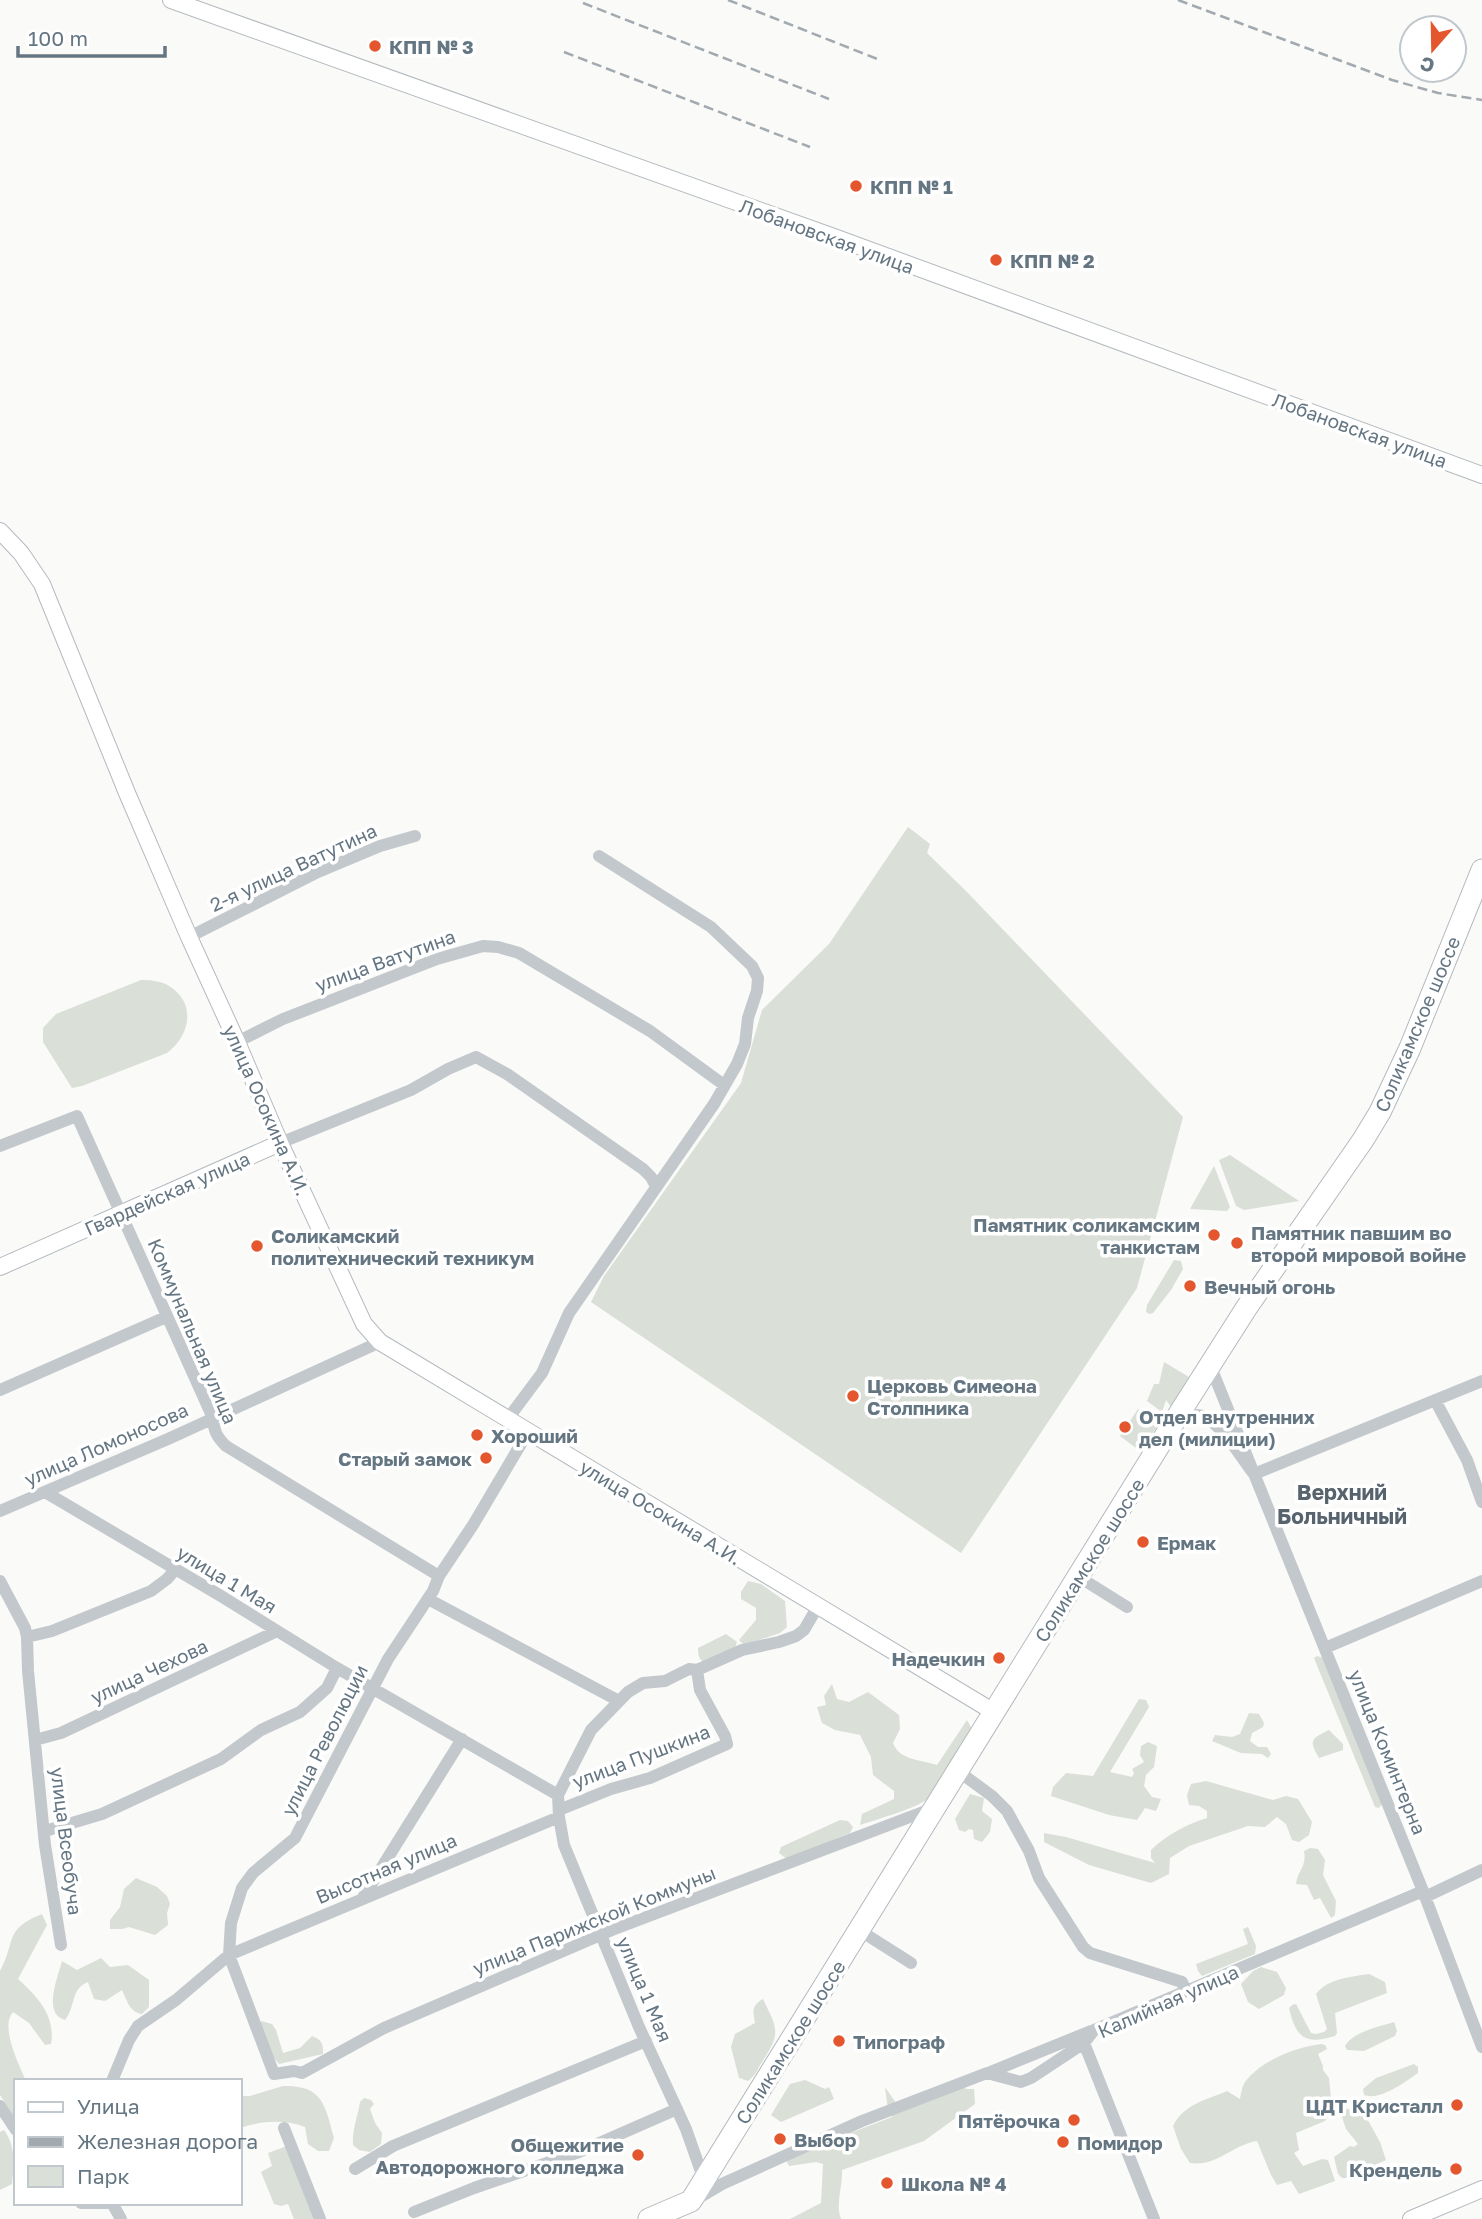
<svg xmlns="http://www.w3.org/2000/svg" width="1482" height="2219" viewBox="0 0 1482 2219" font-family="'Golos Text',sans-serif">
	<rect width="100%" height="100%" fill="#fafaf8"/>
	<path fill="#dadfd7" d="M 908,827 L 930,844 L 927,853 L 966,891 L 1183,1117 L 1137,1288 L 961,1553 L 591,1302 L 604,1276 L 741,1083 L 762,1010 L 829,944 Z
		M 141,980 C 150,980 162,981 169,986 C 197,1003 190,1036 167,1053 L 82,1086 L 72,1088 L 43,1042 L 43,1028 L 56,1014 Z
		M 1230,1155 L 1299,1201 L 1244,1210 L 1236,1206 L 1219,1160 Z
		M 1214,1166 L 1230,1207 L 1227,1211 L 1190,1209 Z
		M 1174,1260 L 1181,1261 L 1183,1269 L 1171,1290 L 1153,1313 L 1150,1314 L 1146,1312 L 1147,1305 Z
		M 1164,1362 L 1189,1377 L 1171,1407 L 1166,1400 L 1162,1412 L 1147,1401 L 1154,1384 L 1159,1384 Z
		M 1138,1409 L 1159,1424 L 1140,1451 L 1120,1436 Z
		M 748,1581 L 761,1584 L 785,1601 L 787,1627 L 780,1633 L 744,1645 L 739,1640 L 756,1620 L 756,1608 L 741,1599 L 741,1592 Z
		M 726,1634 L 737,1642 L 735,1648 C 724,1654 715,1655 706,1663 C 699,1660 698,1656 698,1648 Z
		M 1317,1656 L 1323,1658 L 1382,1804 L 1379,1808 L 1375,1807 L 1314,1658 Z
		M 832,1684 L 837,1699 L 849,1702 L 868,1692 L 899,1715 L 900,1729 L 893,1743 C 899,1760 921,1760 937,1765 L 967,1720 L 972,1729 L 943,1779 C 935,1784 936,1791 930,1797 C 921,1807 875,1820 860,1825 L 862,1814 L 894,1799 L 894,1791 L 873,1775 L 871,1757 L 860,1735 L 835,1730 L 822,1723 L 817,1707 L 826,1705 L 824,1696 Z
		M 1139,1699 L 1146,1700 L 1149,1707 L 1110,1772 L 1132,1777 L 1134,1773 L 1132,1769 L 1144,1762 L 1140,1755 L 1141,1746 L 1148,1742 L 1157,1746 L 1154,1767 L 1146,1775 L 1144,1786 L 1152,1797 L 1161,1799 L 1156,1811 L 1145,1808 L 1137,1820 L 1109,1815 L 1051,1796 L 1053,1787 L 1066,1773 L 1093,1776 Z
		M 1249,1713 L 1259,1714 L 1264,1723 L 1263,1727 L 1252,1733 L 1250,1741 L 1258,1747 L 1267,1747 L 1271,1754 L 1268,1758 L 1262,1754 L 1241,1753 L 1212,1741 L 1215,1735 L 1232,1737 L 1240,1734 Z
		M 1329,1730 L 1343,1744 L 1343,1750 L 1319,1758 C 1308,1740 1312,1738 1329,1730 Z
		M 1206,1781 L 1273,1800 L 1286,1796 L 1298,1799 L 1312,1822 L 1309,1835 L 1299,1842 L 1292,1840 L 1286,1824 L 1277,1817 L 1265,1827 L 1248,1826 L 1189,1846 L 1170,1858 L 1169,1874 L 1151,1883 L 1089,1865 L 1044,1842 L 1044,1833 L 1066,1837 L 1155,1863 L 1151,1858 L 1151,1850 C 1165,1836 1187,1824 1207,1818 L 1207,1811 L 1199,1806 L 1189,1805 L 1187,1795 L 1191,1784 Z
		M 970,1794 L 984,1798 L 982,1811 L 992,1819 L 990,1832 L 982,1842 L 974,1839 L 973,1830 L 969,1829 L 965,1832 L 959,1830 L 955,1819 Z
		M 840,1820 L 848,1821 L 853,1827 L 850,1833 L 787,1859 L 779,1853 L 781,1847 Z
		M 1310,1848 L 1318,1849 L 1325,1860 L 1323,1875 L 1336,1901 L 1335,1915 L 1331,1918 L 1320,1898 L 1314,1900 L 1307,1885 L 1296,1884 C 1298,1869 1307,1867 1304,1851 Z
		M 136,1878 L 157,1887 L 167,1896 L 170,1904 L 167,1913 L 168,1925 L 155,1935 L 129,1927 L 122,1929 L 110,1929 L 110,1920 L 120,1907 L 124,1889 Z
		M 42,1914 L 47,1925 L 18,1979 C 37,1996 56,2016 51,2044 L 45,2045 L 29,2023 L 13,2012 C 0,2026 18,2063 26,2081 L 16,2081 L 16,2120 L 0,2095 L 0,1971 C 17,1940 3,1930 42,1914 Z
		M 1248,1927 L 1256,1946 L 1255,1954 L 1202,1976 L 1198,1971 L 1196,1964 L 1248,1944 L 1243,1929 Z
		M 101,1958 L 110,1967 L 128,1965 L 149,1980 L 149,2007 L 142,2014 C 129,2012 127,2000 122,1990 L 105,2001 L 94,1999 L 88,1982 C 70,1989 76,2007 65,2020 C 42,2014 58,1977 62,1961 L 77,1970 Z
		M 1261,1967 L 1277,1972 L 1286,1988 L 1284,1995 L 1259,2009 L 1248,2002 L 1241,1984 L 1253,1971 Z
		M 1369,1974 L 1385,1982 L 1387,1993 L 1335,2013 L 1337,2033 L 1335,2036 C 1305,2045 1296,2038 1289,2008 L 1292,2005 L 1296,2004 L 1311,2033 L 1316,2034 L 1324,2032 L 1327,2029 L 1316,1994 C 1328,1978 1351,1977 1369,1974 Z
		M 763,1999 C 778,2030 781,2033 762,2062 C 757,2070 756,2075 748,2081 L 739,2078 L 731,2047 L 735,2034 L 755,2023 C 753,2011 751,2006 763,1999 Z
		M 261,2021 L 272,2024 L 276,2030 L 283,2053 L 300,2048 L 312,2036 C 322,2040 323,2043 323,2054 L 279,2064 L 274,2058 L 261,2026 Z
		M 1394,2022 L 1397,2031 L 1395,2036 L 1364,2051 L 1347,2050 L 1345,2046 C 1353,2032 1378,2027 1394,2022 Z
		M 1321,2044 L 1325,2045 L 1327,2049 L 1318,2054 L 1323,2066 L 1323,2070 L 1329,2078 L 1332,2109 L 1325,2121 L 1296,2133 L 1299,2150 L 1294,2153 L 1303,2166 L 1322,2159 L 1328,2160 L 1335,2181 L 1299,2194 L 1291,2181 L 1277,2185 L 1271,2175 L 1257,2141 C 1232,2145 1217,2167 1190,2163 L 1181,2149 L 1173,2126 C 1184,2104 1206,2100 1227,2091 L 1240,2099 C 1241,2094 1242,2086 1245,2082 C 1260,2061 1296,2047 1321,2044 Z
		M 1414,2064 L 1418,2067 L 1418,2073 C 1405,2082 1380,2101 1364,2095 L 1363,2089 L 1376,2078 Z
		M 805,2080 L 825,2089 L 829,2087 L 834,2099 L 781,2122 L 771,2115 L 790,2084 Z
		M 954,2083 L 967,2089 L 974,2089 L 975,2104 L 924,2141 L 842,2170 C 843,2187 835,2203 841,2219 L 790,2219 L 821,2203 L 823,2164 L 816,2162 L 789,2166 L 787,2162 L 791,2156 L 892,2117 L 887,2103 L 885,2087 L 896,2103 Z
		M 283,2086 C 323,2085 325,2105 334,2138 L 329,2151 L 318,2151 L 308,2144 L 305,2127 C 284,2119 261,2121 240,2128 L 240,2096 L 250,2096 Z
		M 364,2098 L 371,2100 L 374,2104 L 370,2109 L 375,2123 L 382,2133 L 381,2144 L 370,2152 L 359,2150 L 353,2145 C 352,2129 358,2116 360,2102 Z
		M 1342,2107 L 1365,2115 L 1380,2142 L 1386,2160 L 1347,2178 L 1342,2178 L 1338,2174 L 1334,2157 L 1350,2146 L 1354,2147 L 1358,2144 L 1346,2129 L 1339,2108 Z
		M 4,2130 C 16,2146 14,2165 12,2184 L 0,2190 L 0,2132 Z
		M 287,2146 L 315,2219 L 294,2219 L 288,2204 L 281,2206 L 274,2204 L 261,2172 L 272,2166 L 268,2153 Z"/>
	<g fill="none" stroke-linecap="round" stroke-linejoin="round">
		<defs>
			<path id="secondary" d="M 171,0 L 834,237 L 1482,475
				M 0,531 L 21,553 L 42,584 L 127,793 L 189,937 L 237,1042 L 280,1143 L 364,1324 L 380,1342 L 994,1712
				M 0,1267 L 280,1143
				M 1411,2219 L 1482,2189"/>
			<path id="highway" d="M 649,2219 L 691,2201 L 1170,1428 L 1247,1307 L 1363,1140 L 1380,1112 L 1410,1048 L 1482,870"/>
		</defs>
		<use href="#secondary" stroke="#b3babf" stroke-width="18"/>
		<use href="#highway" stroke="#b4b9bd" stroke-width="23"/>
		<path stroke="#c3c8cc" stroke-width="12" d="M 189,937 L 318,872 L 380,846 L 415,836
			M 237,1042 L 283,1019 L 437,959 L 483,946 L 498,947 L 519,953 L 650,1031 L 724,1085
			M 280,1143 L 411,1090 L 448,1069 L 476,1057 L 507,1074 L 643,1169 L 651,1177 L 656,1186
			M 0,1146 L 77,1116 L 213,1418 C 214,1431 216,1436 226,1446 L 439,1576
			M 1210,1365 L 1423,1891 L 1482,2047
			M 0,1390 L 166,1317
			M 1435,1400 L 1467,1460 L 1482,1502
			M 507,1420 L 542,1373 L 569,1313 L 714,1104 L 737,1064 L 745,1044 L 748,1018 L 757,991 L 758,978 L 752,966 L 711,927 L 599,856
			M 1176,1425 C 1182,1421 1189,1416 1196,1415 C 1216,1414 1242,1459 1254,1474 L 1482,1381
			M 528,1432 L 473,1525 L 439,1576 L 433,1591 L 388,1659 L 295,1838 L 253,1873 L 242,1888 L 231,1923 L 229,1955 L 274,2074 L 294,2071 L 302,2073 L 384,2028 L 612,1930 L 931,1809
			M 45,1492 L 221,1596 L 337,1668 L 558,1795
			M 0,1511 L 168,1439 L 380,1342
			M 1079,1577 L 1127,1607
			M 0,1581 L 25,1628 L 27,1637 L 28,1671 L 45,1845 L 61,1945
			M 428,1599 L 619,1701
			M 27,1637 L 52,1631 L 151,1591 L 167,1579 L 175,1570
			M 1325,1648 L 1482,1581
			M 35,1740 L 61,1733 L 277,1631
			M 958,1771 L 992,1796 L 1007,1811 L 1029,1851 L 1039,1878 L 1083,1947 L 1090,1953 L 1182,1982 L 1186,1991
			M 558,1795 L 559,1817 L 564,1845 L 639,2027 L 686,2129 L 704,2180
			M 558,1795 L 591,1730 L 628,1692 L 643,1683 L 665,1681 L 689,1669 L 697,1670
			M 559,1810 L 611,1789 L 650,1778 L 727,1744 L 725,1736 L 700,1690 L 697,1670 L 742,1650 L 779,1642 L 796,1636 L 804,1630 L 818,1606
			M 45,1831 L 102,1814 L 221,1759 L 261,1730 L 300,1712 L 327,1688 L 337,1668
			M 1425,1897 L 1482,1870
			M 362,1899 L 462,1739
			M 859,1930 L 911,1963
			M 1084,2043 L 1154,2219
			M 988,2073 L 1091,2031
			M 112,2081 L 129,2040 L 138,2026 L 176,2000 L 229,1955 L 559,1817
			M 0,2106 L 16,2130
			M 284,2128 L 320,2219
			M 355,2169 L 393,2146 L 646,2041
			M 695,2200 L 722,2184 L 862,2121 L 987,2073 L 1021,2082 L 1031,2078 L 1084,2043 L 1094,2030 L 1423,1891
			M 81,2203 L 111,2203
			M 112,2203 L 121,2219
			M 414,2212 L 474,2188 L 579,2152 L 677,2109"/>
		<use href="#secondary" stroke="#fff" stroke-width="16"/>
		<use href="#highway" stroke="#fff" stroke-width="21"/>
		<path stroke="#a2aab0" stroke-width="2.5" stroke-dasharray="10 5" stroke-linecap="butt" d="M 728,0 L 880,60
			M 1178,0 L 1392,80 L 1438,93 L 1482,100
			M 583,3 L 829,99
			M 564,52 L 810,147"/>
	</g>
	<g fill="#e4572e" stroke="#fff" stroke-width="2.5">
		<circle cx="375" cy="46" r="7"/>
		<circle cx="856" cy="186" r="7"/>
		<circle cx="996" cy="260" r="7"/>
		<circle cx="1214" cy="1235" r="7"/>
		<circle cx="1237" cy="1243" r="7"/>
		<circle cx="257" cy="1246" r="7"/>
		<circle cx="1190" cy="1286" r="7"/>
		<circle cx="853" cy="1396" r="7"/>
		<circle cx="1125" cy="1427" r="7"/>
		<circle cx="477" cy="1435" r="7"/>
		<circle cx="486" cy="1458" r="7"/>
		<circle cx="1143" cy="1542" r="7"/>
		<circle cx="999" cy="1658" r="7"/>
		<circle cx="839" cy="2041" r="7"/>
		<circle cx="1457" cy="2105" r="7"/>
		<circle cx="1074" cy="2120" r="7"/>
		<circle cx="780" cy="2139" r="7"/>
		<circle cx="1063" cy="2142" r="7"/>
		<circle cx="638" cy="2155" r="7"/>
		<circle cx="1456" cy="2169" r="7"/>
		<circle cx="887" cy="2183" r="7"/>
	</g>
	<g text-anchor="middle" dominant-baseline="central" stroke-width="7" stroke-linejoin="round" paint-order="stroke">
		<g font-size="19" font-weight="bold" fill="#657683" stroke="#fff" text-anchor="start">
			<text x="389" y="46">КПП № 3</text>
			<text x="870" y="186">КПП № 1</text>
			<text x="1010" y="260">КПП № 2</text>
			<text x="1200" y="1224" text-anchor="end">Памятник соликамским<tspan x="1200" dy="22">танкистам</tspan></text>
			<text x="1251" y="1232">Памятник павшим во<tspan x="1251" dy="22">второй мировой войне</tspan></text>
			<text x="271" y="1235">Соликамский<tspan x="271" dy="22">политехнический техникум</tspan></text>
			<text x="1204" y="1286">Вечный огонь</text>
			<text x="867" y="1385">Церковь Симеона<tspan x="867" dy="22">Столпника</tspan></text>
			<text x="1139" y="1416">Отдел внутренних<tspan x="1139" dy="22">дел (милиции)</tspan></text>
			<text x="491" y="1435">Хороший</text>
			<text x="472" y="1458" text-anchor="end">Старый замок</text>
			<text x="1157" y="1542">Ермак</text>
			<text x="985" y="1658" text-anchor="end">Надечкин</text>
			<text x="853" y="2041">Типограф</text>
			<text x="1443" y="2105" text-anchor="end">ЦДТ Кристалл</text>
			<text x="1060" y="2120" text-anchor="end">Пятёрочка</text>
			<text x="794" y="2139">Выбор</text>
			<text x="1077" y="2142">Помидор</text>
			<text x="624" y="2144" text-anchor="end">Общежитие<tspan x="624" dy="22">Автодорожного колледжа</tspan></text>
			<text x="1442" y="2169" text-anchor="end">Крендель</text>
			<text x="901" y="2183">Школа № 4</text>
		</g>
		<g font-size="19" fill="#657683" stroke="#fff">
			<text transform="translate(827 236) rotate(20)">Лобановская улица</text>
			<text transform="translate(1360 430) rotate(20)">Лобановская улица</text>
			<text transform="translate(293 867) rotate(-25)">2-я улица Ватутина</text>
			<text transform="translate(385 960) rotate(-20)">улица Ватутина</text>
			<text transform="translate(1417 1024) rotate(-67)">Соликамское шоссе</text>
			<text transform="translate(267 1110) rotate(66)">улица Осокина А.И.</text>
			<text transform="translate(167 1193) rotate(-24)">Гвардейская улица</text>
			<text transform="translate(193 1331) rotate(67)">Коммунальная улица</text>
			<text transform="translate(106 1444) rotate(-24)">улица Ломоносова</text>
			<text transform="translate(661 1512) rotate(31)">улица Осокина А.И.</text>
			<text transform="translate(1089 1560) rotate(-58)">Соликамское шоссе</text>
			<text transform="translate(227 1579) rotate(31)">улица 1 Мая</text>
			<text transform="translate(149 1671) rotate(-25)">улица Чехова</text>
			<text transform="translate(324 1740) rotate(-63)">улица Революции</text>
			<text transform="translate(1388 1752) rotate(68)">улица Коминтерна</text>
			<text transform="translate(641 1756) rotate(-21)">улица Пушкина</text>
			<text transform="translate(67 1841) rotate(83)">улица Всеобуча</text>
			<text transform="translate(386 1868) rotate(-23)">Высотная улица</text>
			<text transform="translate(594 1920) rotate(-22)">улица Парижской Коммуны</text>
			<text transform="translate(645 1989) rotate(67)">улица 1 Мая</text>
			<text transform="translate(1168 2001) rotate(-24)">Калийная улица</text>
			<text transform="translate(790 2042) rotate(-58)">Соликамское шоссе</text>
		</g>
		<g font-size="21" font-weight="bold" fill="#57646e" stroke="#fff">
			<text x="1342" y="1492">Верхний<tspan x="1342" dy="24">Больничный</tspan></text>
		</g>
	</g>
	<rect x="14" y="2079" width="228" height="126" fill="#ffffff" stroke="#c1c8cd" stroke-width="2"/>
	<rect x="28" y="2102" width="35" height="10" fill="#ffffff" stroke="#c1c8cd" stroke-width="2"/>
	<text x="77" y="2114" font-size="21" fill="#657683">Улица</text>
	<rect x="28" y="2137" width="35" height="10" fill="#a2aab0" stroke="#c1c8cd" stroke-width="2"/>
	<text x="77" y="2149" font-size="21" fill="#657683">Железная дорога</text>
	<rect x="28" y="2166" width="35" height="21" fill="#dadfd7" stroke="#c1c8cd" stroke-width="2"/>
	<text x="77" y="2184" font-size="21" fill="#657683">Парк</text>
	<g transform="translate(1433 49) rotate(200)"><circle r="33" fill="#ffffff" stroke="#c1c8cd" stroke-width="2"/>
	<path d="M0-5L12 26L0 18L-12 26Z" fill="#e4572e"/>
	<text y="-10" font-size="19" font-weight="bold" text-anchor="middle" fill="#657683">С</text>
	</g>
	<path d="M18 46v10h147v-10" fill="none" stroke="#657683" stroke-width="3.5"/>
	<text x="28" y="46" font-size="21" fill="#657683" stroke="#ffffff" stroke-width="5" paint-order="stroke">100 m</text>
</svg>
